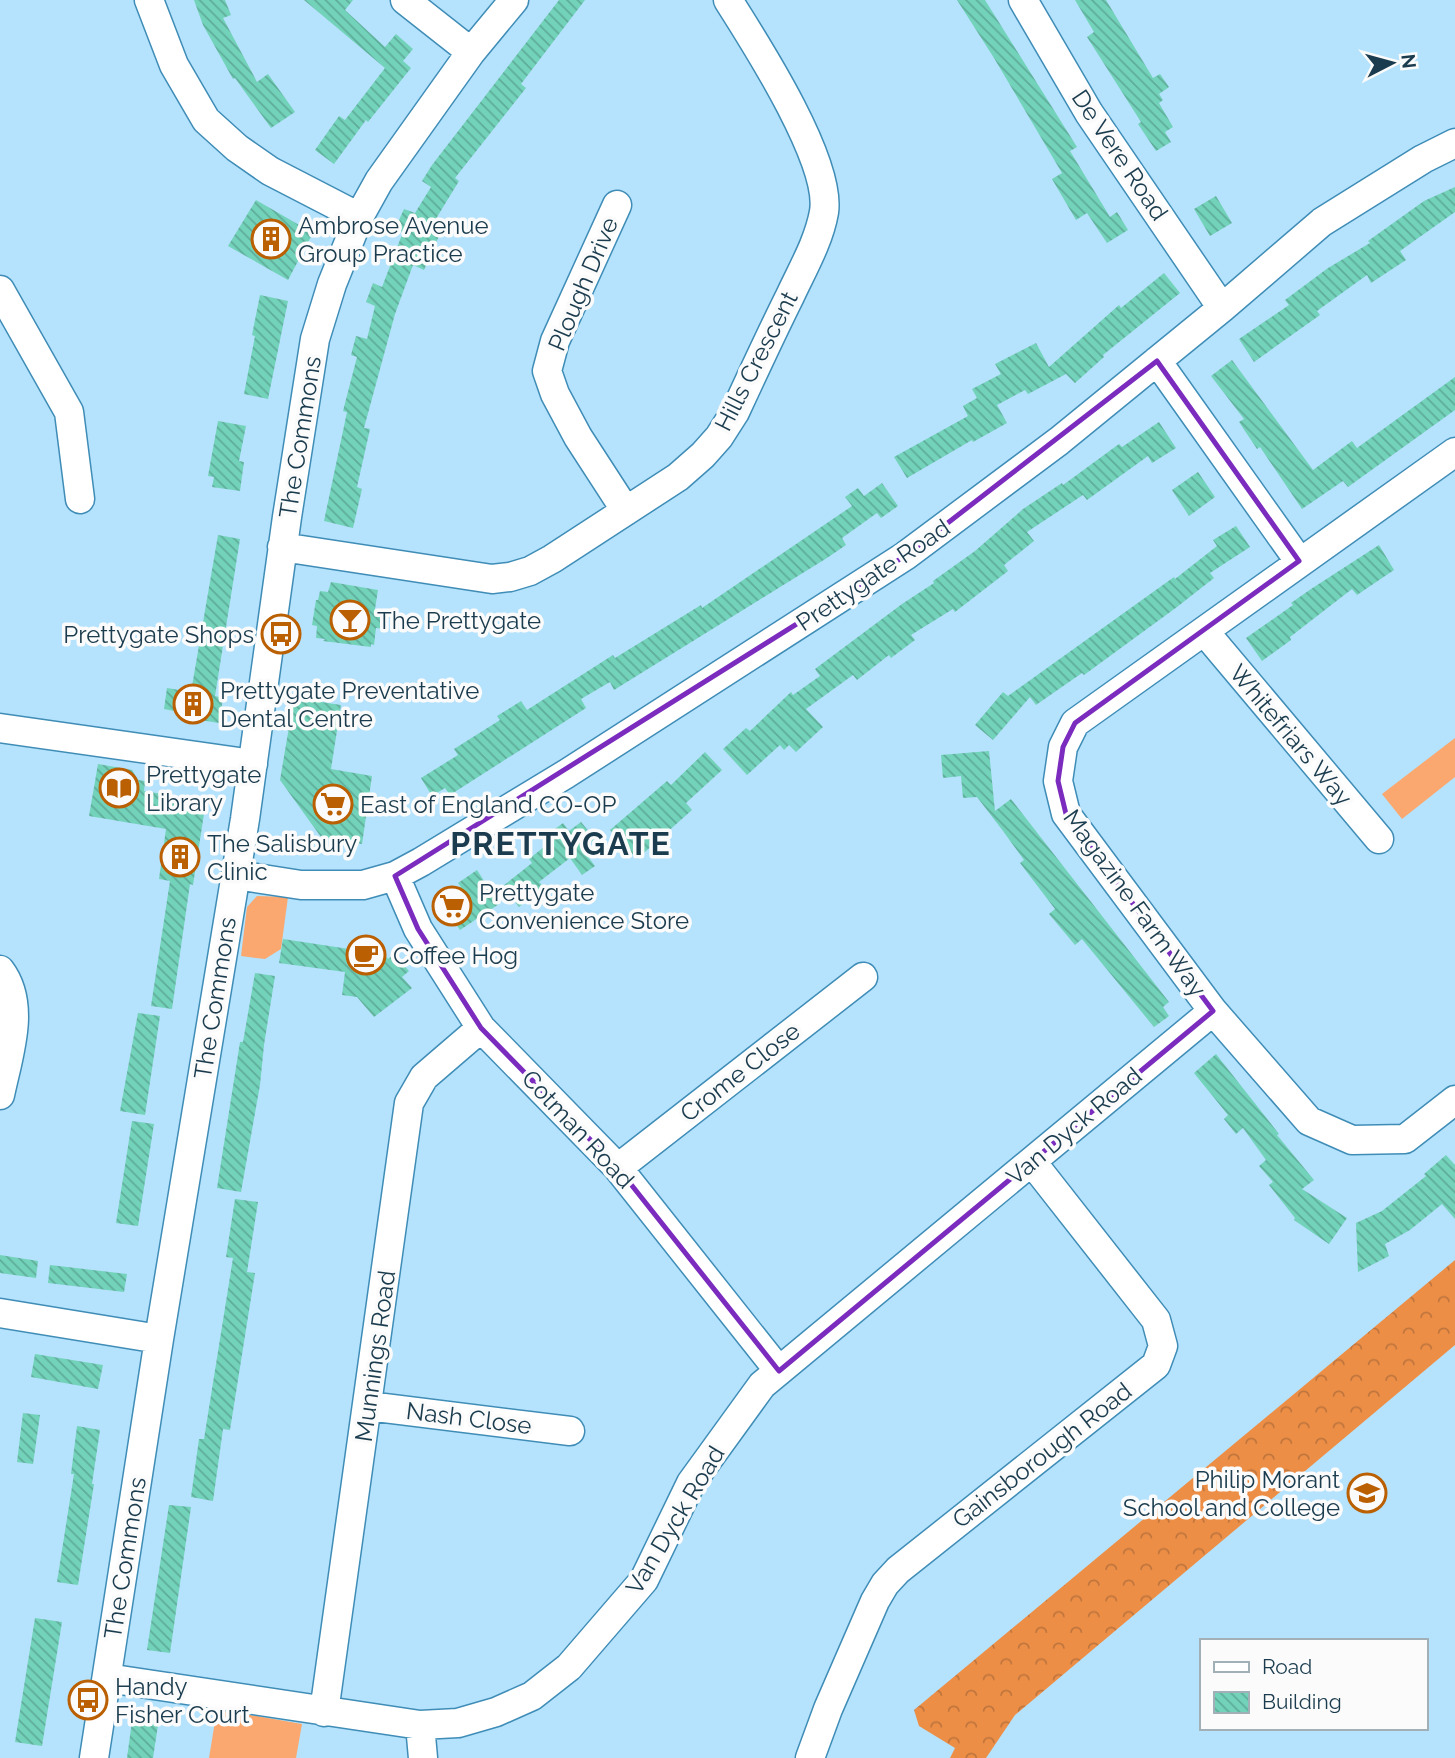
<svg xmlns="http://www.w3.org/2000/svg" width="1455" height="1758" viewBox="0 0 1455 1758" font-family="Raleway,sans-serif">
	<defs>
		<pattern id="forest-crowns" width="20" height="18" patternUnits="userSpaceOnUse" patternTransform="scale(1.75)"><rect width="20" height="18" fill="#ed8e46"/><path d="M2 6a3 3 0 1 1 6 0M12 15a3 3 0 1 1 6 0" fill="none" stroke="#bf753d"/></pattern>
		<pattern id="building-back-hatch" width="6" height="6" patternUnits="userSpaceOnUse" patternTransform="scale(1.75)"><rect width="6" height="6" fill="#73d3ba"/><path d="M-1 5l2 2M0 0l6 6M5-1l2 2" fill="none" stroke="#5eac99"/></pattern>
	</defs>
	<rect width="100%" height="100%" fill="#b5e2fc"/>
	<path fill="#faa86f" d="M 1455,738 L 1455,777 L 1402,819 L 1382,794 Z
		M 257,896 L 288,897 L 281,949 L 265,959 L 241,956 L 247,907 Z
		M 217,1709 L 302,1724 L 296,1758 L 209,1758 Z"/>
	<path fill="url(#forest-crowns)" d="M 1455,1260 L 1455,1345 L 1015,1715 L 986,1758 L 950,1758 L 955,1748 L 919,1726 L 914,1710 Z"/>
	<path fill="url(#building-back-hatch)" d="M 194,0 L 225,0 L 231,15 L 223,18 L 257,82 L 268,74 L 295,112 L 271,128 L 235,78 L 233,79 L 203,25 Z
		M 304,0 L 353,0 L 345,10 L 385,47 L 396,34 L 413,49 L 403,61 L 411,68 L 368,122 L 366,120 L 334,164 L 315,150 L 339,116 L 345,120 L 385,68 Z
		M 559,0 L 585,0 L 521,84 L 526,88 L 455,178 L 459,181 L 434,222 L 443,227 L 424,270 L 413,265 L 395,314 L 364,428 L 370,429 L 357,487 L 362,489 L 353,528 L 324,521 L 347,412 L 343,411 L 357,357 L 351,355 L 356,336 L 367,339 L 375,306 L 366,302 L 373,283 L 382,287 L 403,232 L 395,229 L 404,209 L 415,213 L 431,187 L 422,181 L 432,165 Z
		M 957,0 L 985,0 L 1077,147 L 1070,151 L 1110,217 L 1117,212 L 1128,230 L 1107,243 L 1087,213 L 1076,220 L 1052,179 L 1062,173 L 994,58 Z
		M 1075,0 L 1106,0 L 1153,78 L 1160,74 L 1169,87 L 1159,94 L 1163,100 L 1159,103 L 1173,127 L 1165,132 L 1171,142 L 1156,151 L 1138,124 L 1141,122 L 1087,37 L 1094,32 Z
		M 1455,187 L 1455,212 L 1400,251 L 1406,260 L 1371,283 L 1367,275 L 1317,311 L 1320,315 L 1254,362 L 1239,339 L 1289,305 L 1285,300 L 1328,268 L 1370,243 L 1368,241 L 1424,201 Z
		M 1216,196 L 1232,223 L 1210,236 L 1194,209 Z
		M 256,200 L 313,233 L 288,280 L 228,246 Z
		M 1164,273 L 1180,293 L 1103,355 L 1104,357 L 1075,383 L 1066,374 L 1028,394 L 1025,390 L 997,405 L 1007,423 L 973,442 L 972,440 L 907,478 L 894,457 L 968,416 L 963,406 L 977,398 L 972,389 L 1001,374 L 995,364 L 1036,343 L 1049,367 L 1119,305 L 1121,308 Z
		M 260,295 L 288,301 L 268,399 L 244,394 L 255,336 L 252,335 Z
		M 1232,360 L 1313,470 L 1352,441 L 1357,448 L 1455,377 L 1455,410 L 1348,487 L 1343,481 L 1302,509 L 1260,447 L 1257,449 L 1239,422 L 1244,419 L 1211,376 Z
		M 218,421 L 246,426 L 239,461 L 244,462 L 240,491 L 212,487 L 214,477 L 208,476 Z
		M 1159,422 L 1176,448 L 1152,463 L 1148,456 L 1087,500 L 1083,495 L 1027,532 L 1034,541 L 1004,565 L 1008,571 L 955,612 L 953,609 L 911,635 L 915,640 L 891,658 L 889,655 L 857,680 L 853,675 L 806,709 L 823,727 L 796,752 L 789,745 L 784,750 L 780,745 L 747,775 L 723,749 L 746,728 L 750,731 L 791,692 L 793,695 L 820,676 L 815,669 L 902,604 L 934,583 L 933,581 L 975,551 L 1023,509 L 1062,483 L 1063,485 L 1119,444 L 1122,447 Z
		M 1198,472 L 1215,497 L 1189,516 L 1172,490 Z
		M 882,483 L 898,506 L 881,518 L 877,513 L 842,538 L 846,545 L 827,558 L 614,690 L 610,682 L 581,699 L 586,708 L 450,795 L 445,788 L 432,796 L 421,778 L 458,755 L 454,749 L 500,720 L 497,716 L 521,701 L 527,710 L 613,655 L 615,658 L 701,605 L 702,608 L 852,506 L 845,497 L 858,488 L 864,496 Z
		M 1236,526 L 1250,547 L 1210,573 L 1214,578 L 1177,607 L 1084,675 L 1082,673 L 1036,705 L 1030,697 L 993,740 L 975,725 L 1003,692 L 1008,696 L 1174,577 L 1175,579 L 1217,546 L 1213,540 Z
		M 218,535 L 240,539 L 215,696 L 223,698 L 219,723 L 188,718 L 189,714 L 164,709 L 167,688 L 191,692 Z
		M 1379,545 L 1394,570 L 1357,595 L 1352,589 L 1290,637 L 1291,640 L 1262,661 L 1246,638 L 1293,605 L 1291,603 L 1311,589 Z
		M 331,582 L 378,590 L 375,609 L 388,611 L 385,629 L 376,628 L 374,645 L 371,644 L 371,647 L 323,641 L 325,639 L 316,638 L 317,626 L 312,625 L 316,600 L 318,600 L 320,591 L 328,592 Z
		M 294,698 L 341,705 L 331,769 L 372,776 L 362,844 L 321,837 L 280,780 Z
		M 989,751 L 995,811 L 1011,799 L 1169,1002 L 1163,1007 L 1169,1016 L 1154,1027 L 1082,939 L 1075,945 L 1049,914 L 1055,909 L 1020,863 L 1024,860 L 1003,831 L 977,797 L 963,798 L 961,776 L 943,778 L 941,755 Z
		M 705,752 L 722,770 L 686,803 L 692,810 L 637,859 L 610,830 L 667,781 L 671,785 Z
		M 98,764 L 132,770 L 138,780 L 145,781 L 144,791 L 206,801 L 193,885 L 190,884 L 172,1009 L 151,1006 L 170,881 L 159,879 L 166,829 L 89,816 Z
		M 581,822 L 595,839 L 582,849 L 595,866 L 582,875 L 570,858 L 539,882 L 544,887 L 519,907 L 503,886 L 532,863 L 529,859 L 555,838 L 551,832 L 563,823 L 569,831 Z
		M 477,870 L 499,904 L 460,930 L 441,901 L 461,887 L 458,883 Z
		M 283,939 L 349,949 L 349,946 L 381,950 L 388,959 L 394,954 L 409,971 L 402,977 L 412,988 L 374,1017 L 357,997 L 342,995 L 345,972 L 279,963 Z
		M 255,973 L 275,976 L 264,1045 L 260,1085 L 241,1192 L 217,1188 L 240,1042 L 243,1042 Z
		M 138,1013 L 160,1016 L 145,1115 L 120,1111 Z
		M 1216,1054 L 1279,1134 L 1277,1135 L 1314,1180 L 1302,1189 L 1347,1218 L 1329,1244 L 1294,1220 L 1295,1218 L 1269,1185 L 1273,1182 L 1259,1166 L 1266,1160 L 1243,1128 L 1236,1134 L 1224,1119 L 1228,1115 L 1194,1073 Z
		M 132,1121 L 154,1124 L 138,1226 L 116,1223 Z
		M 1446,1155 L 1455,1165 L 1455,1219 L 1442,1204 L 1410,1230 L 1385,1244 L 1389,1256 L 1358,1272 L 1356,1223 L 1382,1211 L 1426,1176 L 1424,1174 Z
		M 235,1199 L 258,1202 L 247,1272 L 255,1273 L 230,1430 L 223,1429 L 213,1501 L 191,1497 L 199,1439 L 204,1439 L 233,1258 L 226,1257 Z
		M 0,1255 L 38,1261 L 36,1278 L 0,1273 Z
		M 50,1265 L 127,1274 L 124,1292 L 48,1283 Z
		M 35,1354 L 103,1365 L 98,1389 L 31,1377 Z
		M 23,1413 L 40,1415 L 33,1464 L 17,1462 Z
		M 77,1426 L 100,1430 L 92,1484 L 94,1484 L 78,1585 L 57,1582 L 74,1474 L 71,1474 Z
		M 169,1505 L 191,1507 L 170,1653 L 147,1650 Z
		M 35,1618 L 62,1622 L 42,1746 L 15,1742 Z
		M 132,1721 L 158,1725 L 153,1758 L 127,1758 Z"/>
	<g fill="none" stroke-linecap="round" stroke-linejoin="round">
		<defs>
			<path id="minor" d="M 149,0 L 174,65 L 206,120 L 237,148 L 270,171 L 359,217
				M 405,0 L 471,52
				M 1023,0 L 1089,113 L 1222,308
				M 617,205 L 555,341 L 547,371 L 555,394 L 578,437 L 626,511
				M 0,290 L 69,412 L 80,499
				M 1157,361 L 1299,561
				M 1455,452 L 1075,723 L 1063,747 L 1058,781 L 1066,814 L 1213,1011 L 1309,1121 L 1352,1140 L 1405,1139 L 1455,1100
				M 282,547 L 492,579 L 510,577 L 530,571 L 552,559 L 678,477 L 703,455 L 719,437 L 735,412 C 753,373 771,334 790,296 C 802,270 819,241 824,212 C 832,162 756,44 728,0
				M 1204,631 L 1379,839
				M 0,728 L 253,764
				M 236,875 L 301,885 L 363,885 L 395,876 L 421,862 L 566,774 L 905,556 L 1059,441 L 1222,308 L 1322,222 L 1423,159 L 1455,143
				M 395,876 L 418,929 L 481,1028 L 618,1168 L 779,1371
				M 0,970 C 27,1005 8,1056 0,1095
				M 618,1168 L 863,977
				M 0,1313 L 159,1339
				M 368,1406 L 570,1431
				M 107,1678 L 420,1725 L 458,1723 L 496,1712 L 532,1696 L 569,1667 L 644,1580 L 691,1483 L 762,1385 L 1213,1011
				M 324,1712 L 409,1103 L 424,1077 L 481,1028
				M 420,1725 L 423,1758
				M 94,1758 L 159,1339 L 245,819 L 287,517 L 315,339 L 332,284 L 359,217 L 379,181 L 471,52 L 514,0
				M 810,1758 L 828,1709 L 875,1601 L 885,1584 L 898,1570 L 1156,1365 L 1163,1346 L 1156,1320 L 1032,1162"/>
		</defs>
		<use href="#minor" stroke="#3f8db7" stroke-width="31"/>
		<use href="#minor" stroke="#fff" stroke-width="28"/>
	</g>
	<path fill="none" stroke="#7b2cbf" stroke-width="5" stroke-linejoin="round" d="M 1157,361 L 1299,561 L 1075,723 L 1063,747 L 1058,781 L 1066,814 L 1213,1011 L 779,1371 L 618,1168 L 481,1028 L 418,929 L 395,876 L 905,556 Z"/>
	<defs>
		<symbol id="building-ring" viewBox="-11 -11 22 22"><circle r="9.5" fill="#fbfbfb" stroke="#ba5f02" stroke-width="1.5"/><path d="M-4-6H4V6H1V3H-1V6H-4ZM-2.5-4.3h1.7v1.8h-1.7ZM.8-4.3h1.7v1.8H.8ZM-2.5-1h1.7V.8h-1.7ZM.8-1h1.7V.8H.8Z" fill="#ba5f02"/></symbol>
		<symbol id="bar-ring" viewBox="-11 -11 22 22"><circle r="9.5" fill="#fbfbfb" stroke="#ba5f02" stroke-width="1.5"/><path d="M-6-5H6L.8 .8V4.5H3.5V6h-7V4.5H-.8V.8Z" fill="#ba5f02"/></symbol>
		<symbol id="bus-ring" viewBox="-11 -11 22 22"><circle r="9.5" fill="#fbfbfb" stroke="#ba5f02" stroke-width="1.5"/><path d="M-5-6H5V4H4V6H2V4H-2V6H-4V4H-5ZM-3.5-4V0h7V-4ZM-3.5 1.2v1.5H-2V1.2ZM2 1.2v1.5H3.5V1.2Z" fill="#ba5f02"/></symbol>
		<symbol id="library-ring" viewBox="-11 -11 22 22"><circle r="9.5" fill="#fbfbfb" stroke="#ba5f02" stroke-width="1.5"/><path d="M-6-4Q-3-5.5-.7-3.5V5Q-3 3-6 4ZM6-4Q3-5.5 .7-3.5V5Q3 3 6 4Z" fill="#ba5f02"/></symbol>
		<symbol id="supermarket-ring" viewBox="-11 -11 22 22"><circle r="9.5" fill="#fbfbfb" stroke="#ba5f02" stroke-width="1.5"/><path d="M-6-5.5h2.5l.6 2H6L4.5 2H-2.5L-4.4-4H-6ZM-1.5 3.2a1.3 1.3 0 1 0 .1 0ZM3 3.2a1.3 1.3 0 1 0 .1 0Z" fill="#ba5f02"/></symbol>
		<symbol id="cafe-ring" viewBox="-11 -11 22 22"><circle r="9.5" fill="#fbfbfb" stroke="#ba5f02" stroke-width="1.5"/><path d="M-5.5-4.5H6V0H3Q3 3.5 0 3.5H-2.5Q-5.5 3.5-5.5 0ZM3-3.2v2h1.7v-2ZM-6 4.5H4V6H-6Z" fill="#ba5f02"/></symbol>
		<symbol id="school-ring" viewBox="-11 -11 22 22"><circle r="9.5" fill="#fbfbfb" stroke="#ba5f02" stroke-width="1.5"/><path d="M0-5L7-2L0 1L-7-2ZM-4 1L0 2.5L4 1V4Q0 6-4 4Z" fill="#ba5f02"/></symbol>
	</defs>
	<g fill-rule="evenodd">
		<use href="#building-ring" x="249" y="217" width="44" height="44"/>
		<use href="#bar-ring" x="328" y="598" width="44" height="44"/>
		<use href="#bus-ring" x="259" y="612" width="44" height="44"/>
		<use href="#building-ring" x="171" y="682" width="44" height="44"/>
		<use href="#library-ring" x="97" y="766" width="44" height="44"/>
		<use href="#supermarket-ring" x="311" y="782" width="44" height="44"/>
		<use href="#building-ring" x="158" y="835" width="44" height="44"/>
		<use href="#supermarket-ring" x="430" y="884" width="44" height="44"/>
		<use href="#cafe-ring" x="344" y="933" width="44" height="44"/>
		<use href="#school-ring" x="1345" y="1471" width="44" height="44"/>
		<use href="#bus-ring" x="66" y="1678" width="44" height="44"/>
	</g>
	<g text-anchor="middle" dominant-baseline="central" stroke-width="7" stroke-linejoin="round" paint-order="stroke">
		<g font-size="24" fill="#1b3c4e" stroke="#fbfbfb">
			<text transform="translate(1120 155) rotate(56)">De Vere Road</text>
			<text transform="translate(583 284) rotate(-67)">Plough Drive</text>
			<text transform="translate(756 361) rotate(-63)">Hills Crescent</text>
			<text transform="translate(300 437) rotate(-81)">The Commons</text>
			<text transform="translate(873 575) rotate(-34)">Prettygate Road</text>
			<text transform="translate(1291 735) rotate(50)">Whitefriars Way</text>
			<text transform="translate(1135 903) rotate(54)">Magazine Farm Way</text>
			<text transform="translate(215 998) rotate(-81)">The Commons</text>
			<text transform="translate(740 1072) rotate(-38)">Crome Close</text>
			<text transform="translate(1074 1126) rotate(-40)">Van Dyck Road</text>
			<text transform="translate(578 1129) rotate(47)">Cotman Road</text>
			<text transform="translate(375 1356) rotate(-82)">Munnings Road</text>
			<text transform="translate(469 1418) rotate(7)">Nash Close</text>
			<text transform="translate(1042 1455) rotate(-38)">Gainsborough Road</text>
			<text transform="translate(675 1520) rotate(-59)">Van Dyck Road</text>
			<text transform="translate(125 1558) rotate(-81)">The Commons</text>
		</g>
		<g font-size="24" fill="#1b3c4e" stroke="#fbfbfb" text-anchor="start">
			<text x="298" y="225">Ambrose Avenue<tspan x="298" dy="28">Group Practice</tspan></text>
			<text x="377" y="620">The Prettygate</text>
			<text x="254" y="634" text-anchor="end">Prettygate Shops</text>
			<text x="220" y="690">Prettygate Preventative<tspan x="220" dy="28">Dental Centre</tspan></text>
			<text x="146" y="774">Prettygate<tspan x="146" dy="28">Library</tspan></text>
			<text x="360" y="804">East of England CO-OP</text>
			<text x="207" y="843">The Salisbury<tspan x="207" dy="28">Clinic</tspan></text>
			<text x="479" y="892">Prettygate<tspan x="479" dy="28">Convenience Store</tspan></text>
			<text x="393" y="955">Coffee Hog</text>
			<text x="1340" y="1479" text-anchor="end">Philip Morant<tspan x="1340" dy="28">School and College</tspan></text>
			<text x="115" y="1686">Handy<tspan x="115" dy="28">Fisher Court</tspan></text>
		</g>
		<g font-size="32" font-weight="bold" letter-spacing="2" fill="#1b3c4e" stroke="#fbfbfb">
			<text x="561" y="843">PRETTYGATE</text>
		</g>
	</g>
	<rect x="1200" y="1639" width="228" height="91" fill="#fbfbfb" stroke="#a1afb6" stroke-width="2"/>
	<rect x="1214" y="1662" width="35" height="10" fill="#ffffff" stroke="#a1afb6" stroke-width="2"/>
	<text x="1262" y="1674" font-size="21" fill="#1b3c4e">Road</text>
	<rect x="1214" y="1692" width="35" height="21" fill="url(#building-back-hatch)" stroke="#a1afb6" stroke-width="2"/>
	<text x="1262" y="1709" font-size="21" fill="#1b3c4e">Building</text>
	<g transform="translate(1392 63) rotate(84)" stroke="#fbfbfb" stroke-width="5" paint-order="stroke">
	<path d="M0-5L12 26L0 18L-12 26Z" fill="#1b3c4e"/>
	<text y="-10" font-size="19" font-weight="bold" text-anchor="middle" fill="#1b3c4e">N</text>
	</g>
</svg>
